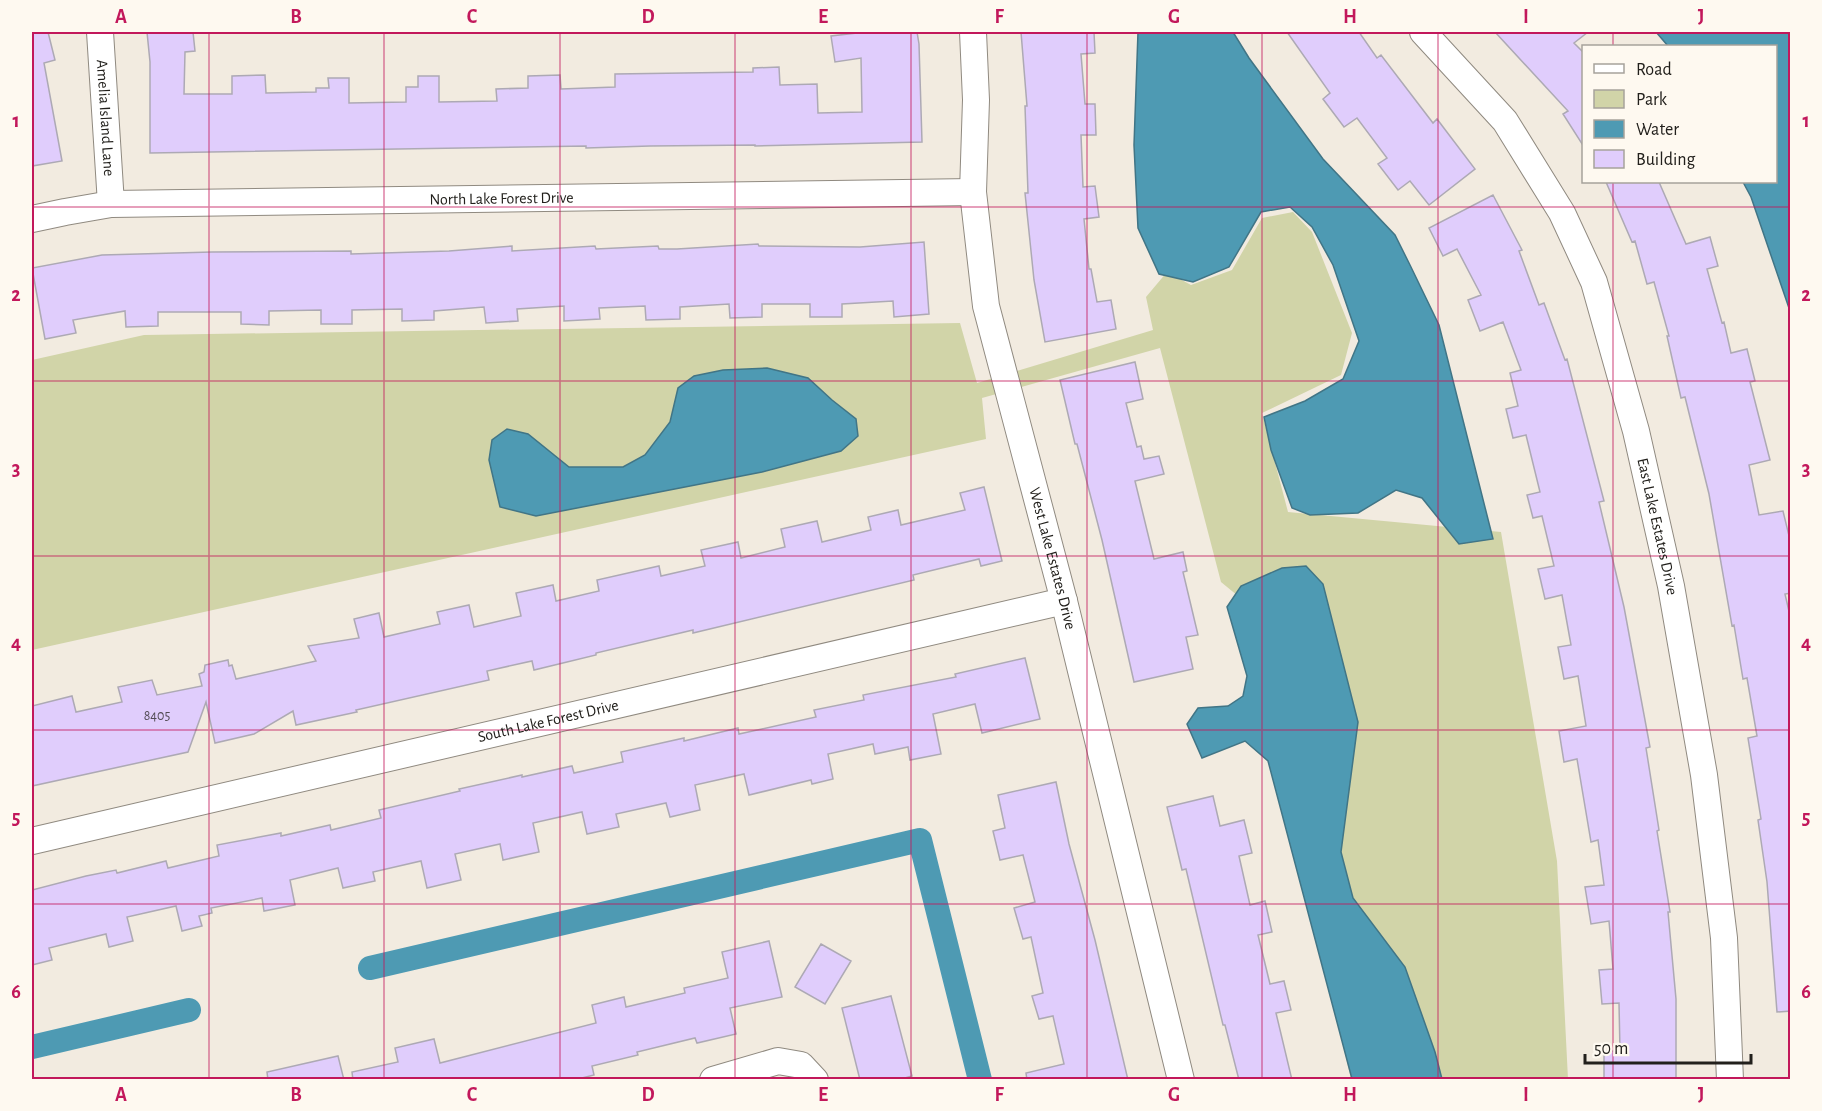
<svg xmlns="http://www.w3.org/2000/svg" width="1822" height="1111" viewBox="0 0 1822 1111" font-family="'Alegreya Sans',sans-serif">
	<rect width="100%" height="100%" fill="#f2ebe0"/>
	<path fill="#d1d4a8" d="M 1293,212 L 1312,232 L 1352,333 L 1341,375 L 1262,413 L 1288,512 L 1501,532 L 1557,861 L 1568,1079 L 1351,1079 L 1238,596 L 1221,582 L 1160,348 L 982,398 L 986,439 L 32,650 L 32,360 L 144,335 L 960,323 L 977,383 L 1153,330 L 1146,297 L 1167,272 L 1191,285 L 1232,270 L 1262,218 Z"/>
	<path fill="#4e9ab3" stroke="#417586" stroke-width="1.5" d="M 1138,32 L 1233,32 L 1249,58 L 1323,159 L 1395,235 L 1410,265 L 1439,325 L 1493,539 L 1459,544 L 1422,498 L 1396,490 L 1358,513 L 1310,515 L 1292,508 L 1271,450 L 1264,417 L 1305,401 L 1343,379 L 1359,341 L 1333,265 L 1312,227 L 1290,207 L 1261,212 L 1229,267 L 1193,282 L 1159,274 L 1138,228 L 1134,145 Z
		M 1656,32 L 1790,32 L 1790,311 L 1751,197 L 1743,182 L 1776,182 L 1776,46 L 1668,46 Z
		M 767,368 L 808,378 L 832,400 L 856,419 L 858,436 L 841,451 L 762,472 L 536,516 L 500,507 L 489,460 L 492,440 L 507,429 L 528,434 L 569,467 L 623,467 L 645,455 L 670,422 L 678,388 L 694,376 L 723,370 Z
		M 1306,566 L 1323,584 L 1358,722 L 1341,852 L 1353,898 L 1405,967 L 1435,1052 L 1442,1079 L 1352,1079 L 1268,761 L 1245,741 L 1202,758 L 1187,724 L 1198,708 L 1228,706 L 1243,696 L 1247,676 L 1227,607 L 1241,586 L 1282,568 Z"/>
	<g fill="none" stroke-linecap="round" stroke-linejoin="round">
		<path stroke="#4e9ab3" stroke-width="24" d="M 370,968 L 920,840 L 980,1080
			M 32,1047 L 189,1010"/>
	</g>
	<path fill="#e0cdfc" stroke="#ada9b4" stroke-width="1.5" d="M 32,32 L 48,32 L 55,60 L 44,63 L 62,161 L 32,166 Z
		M 147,32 L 193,32 L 195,51 L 185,52 L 184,94 L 232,94 L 232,76 L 265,75 L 266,93 L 316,92 L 316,88 L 329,88 L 328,78 L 349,78 L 349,103 L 406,102 L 406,87 L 418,87 L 418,76 L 439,76 L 439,102 L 497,101 L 496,89 L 528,88 L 528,76 L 560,75 L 561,89 L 615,87 L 615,74 L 753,72 L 753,68 L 779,67 L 780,85 L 817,84 L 818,113 L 862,112 L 861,58 L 835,62 L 831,36 L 866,32 L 917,32 L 919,44 L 922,142 L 755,146 L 755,145 L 650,146 L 586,148 L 586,146 L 150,153 L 150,62 Z
		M 1021,32 L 1094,32 L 1095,53 L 1081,54 L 1085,104 L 1095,104 L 1096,135 L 1081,135 L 1083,187 L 1095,186 L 1099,217 L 1084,219 L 1089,269 L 1091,269 L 1097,302 L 1111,300 L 1116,329 L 1045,342 L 1034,280 L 1025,193 L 1028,193 L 1025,106 L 1027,106 Z
		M 1287,32 L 1359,32 L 1377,58 L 1381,55 L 1433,123 L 1437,119 L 1475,169 L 1429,205 L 1410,181 L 1398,190 L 1378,164 L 1387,158 L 1357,118 L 1344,127 L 1323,99 L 1330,93 Z
		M 1495,32 L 1588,32 L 1574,43 L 1584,53 L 1584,147 L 1563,114 L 1568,111 Z
		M 1606,182 L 1659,182 L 1686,244 L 1710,237 L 1718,266 L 1707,269 L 1722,323 L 1724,322 L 1731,353 L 1747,349 L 1755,381 L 1750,382 L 1770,460 L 1749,465 L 1759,515 L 1783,511 L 1791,544 L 1791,593 L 1785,594 L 1791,620 L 1791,1011 L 1777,1012 L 1767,882 L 1758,820 L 1761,819 L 1748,738 L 1757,736 L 1747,678 L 1743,679 L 1734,625 L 1732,626 L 1709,494 L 1685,397 L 1681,398 L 1667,336 L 1669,336 L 1654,282 L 1647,284 L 1635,241 L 1632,242 Z
		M 1493,195 L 1522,250 L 1519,251 L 1539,305 L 1544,303 L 1565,360 L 1567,359 L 1604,501 L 1599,502 L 1624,607 L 1650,747 L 1646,748 L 1659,830 L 1657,831 L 1670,912 L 1668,912 L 1676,999 L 1676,1080 L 1604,1080 L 1604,1051 L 1620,1051 L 1619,1003 L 1602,1004 L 1599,970 L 1613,969 L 1609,921 L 1591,924 L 1585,887 L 1604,885 L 1598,840 L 1591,842 L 1577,759 L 1564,762 L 1559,731 L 1586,726 L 1578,676 L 1564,679 L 1558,647 L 1571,645 L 1562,595 L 1545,599 L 1538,569 L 1554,566 L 1542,516 L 1533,518 L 1527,495 L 1540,492 L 1526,435 L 1513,438 L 1506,409 L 1518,406 L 1510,373 L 1521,370 L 1503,322 L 1480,331 L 1468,300 L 1481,295 L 1457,249 L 1443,256 L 1429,228 Z
		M 924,242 L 929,314 L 894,317 L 893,301 L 842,304 L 842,317 L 810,317 L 810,304 L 762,304 L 762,317 L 730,318 L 729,304 L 680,307 L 680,319 L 646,320 L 645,306 L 599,308 L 600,319 L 564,321 L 564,306 L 517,309 L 518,321 L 486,323 L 484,307 L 434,311 L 434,320 L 402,321 L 402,309 L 352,310 L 352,324 L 321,324 L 321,310 L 269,311 L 269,325 L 241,324 L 241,312 L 158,312 L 158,326 L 126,327 L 125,311 L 73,320 L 76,333 L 45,339 L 32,268 L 102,255 L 212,252 L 351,251 L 351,254 L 449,251 L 512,246 L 512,251 L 595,246 L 596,249 L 658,246 L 659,249 L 677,249 L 758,244 L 759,246 L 860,247 Z
		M 1135,362 L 1143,399 L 1126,403 L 1137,447 L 1141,446 L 1144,459 L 1159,456 L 1164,474 L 1135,481 L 1154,559 L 1183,552 L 1187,571 L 1183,572 L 1198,635 L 1186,637 L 1193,669 L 1134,682 L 1102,540 L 1077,444 L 1075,444 L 1060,380 Z
		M 984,487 L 1002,561 L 981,566 L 979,559 L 913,575 L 914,580 L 693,633 L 693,630 L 596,653 L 596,655 L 534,670 L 532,661 L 487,671 L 489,680 L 356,710 L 357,712 L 296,725 L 293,711 L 254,734 L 215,743 L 206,702 L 188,752 L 32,786 L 32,706 L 72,696 L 76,712 L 122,702 L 118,687 L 152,680 L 157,695 L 202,686 L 199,674 L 204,672 L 205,665 L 228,660 L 229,666 L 232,665 L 236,679 L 316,661 L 308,646 L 359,638 L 354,619 L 379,613 L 384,637 L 440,624 L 437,612 L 469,605 L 474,627 L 521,616 L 516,593 L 553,585 L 556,601 L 599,591 L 597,580 L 659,566 L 661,576 L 705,566 L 701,550 L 738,542 L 741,558 L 785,547 L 781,529 L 817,521 L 822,542 L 871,530 L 868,517 L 898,510 L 901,525 L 965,510 L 960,493 Z
		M 1025,658 L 1040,719 L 982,733 L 975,704 L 933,714 L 941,754 L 910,760 L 908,747 L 875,754 L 873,744 L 828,754 L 833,779 L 812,784 L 811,780 L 749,795 L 744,774 L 695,785 L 700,810 L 670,817 L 666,803 L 616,814 L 619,827 L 587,834 L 582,812 L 533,823 L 539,852 L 503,860 L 500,844 L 455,854 L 461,880 L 427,888 L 421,861 L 373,872 L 375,881 L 343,888 L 338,868 L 290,880 L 295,905 L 264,911 L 262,898 L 211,908 L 212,913 L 199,916 L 202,926 L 182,931 L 176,906 L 127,917 L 133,941 L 109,947 L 106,934 L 49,948 L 52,960 L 32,965 L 32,890 L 86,876 L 116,870 L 117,873 L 166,861 L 168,868 L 219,856 L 217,845 L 281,833 L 281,836 L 330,825 L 331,830 L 381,818 L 379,810 L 460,791 L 459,789 L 522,775 L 522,777 L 572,766 L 574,773 L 623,762 L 621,752 L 684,738 L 684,741 L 738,728 L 739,734 L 816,717 L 814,710 L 864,700 L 863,695 L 956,677 L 955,674 Z
		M 1056,782 L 1069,844 L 1095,940 L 1128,1080 L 1027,1080 L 1026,1073 L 1064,1064 L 1053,1016 L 1039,1019 L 1032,996 L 1043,993 L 1031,937 L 1023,939 L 1014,908 L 1035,902 L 1023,855 L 1000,860 L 993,831 L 1005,828 L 998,795 Z
		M 1213,796 L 1220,826 L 1244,820 L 1252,853 L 1239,856 L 1250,905 L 1265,901 L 1272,932 L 1258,935 L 1270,984 L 1284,981 L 1291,1010 L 1276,1013 L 1292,1080 L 1239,1080 L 1225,1025 L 1223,1025 L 1186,869 L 1182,870 L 1167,807 Z
		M 769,941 L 782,997 L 730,1008 L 736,1034 L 697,1043 L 695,1038 L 637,1052 L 638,1055 L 592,1066 L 594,1075 L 574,1080 L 353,1080 L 352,1072 L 398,1062 L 395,1048 L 434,1039 L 440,1063 L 596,1023 L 592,1005 L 624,997 L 626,1007 L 685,993 L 684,988 L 728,978 L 722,952 Z
		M 821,944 L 851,961 L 825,1004 L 795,987 Z
		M 891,996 L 912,1076 L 898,1080 L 860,1080 L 842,1008 Z
		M 338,1056 L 344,1080 L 268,1080 L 267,1072 Z"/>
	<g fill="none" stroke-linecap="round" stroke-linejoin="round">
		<defs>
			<g id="street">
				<path id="s1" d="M 100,32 L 111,204"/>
				<path id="s2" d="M 973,32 L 976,100 L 973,192 L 986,306 L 1064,601 L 1181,1080"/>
				<path id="s3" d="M 1423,32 L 1505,121 L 1562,213 L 1594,282 L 1636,431 L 1671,586 L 1704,775 L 1724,938 L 1730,1080"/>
				<path id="s4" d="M 32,219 L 65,212 L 111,204 L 973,192"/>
				<path id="s5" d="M 32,841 L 1064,601"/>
				<path d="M 713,1080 L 778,1061 L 801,1065 L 815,1080"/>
			</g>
		</defs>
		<use href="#street" stroke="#908a80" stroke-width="28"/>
		<use href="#street" stroke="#fff" stroke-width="26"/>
	</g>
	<path fill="none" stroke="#c2185b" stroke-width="1.5" stroke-opacity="0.55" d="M 209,32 L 209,1080M 384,32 L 384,1080M 560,32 L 560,1080M 735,32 L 735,1080M 911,32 L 911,1080M 1087,32 L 1087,1080M 1262,32 L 1262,1080M 1438,32 L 1438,1080M 1613,32 L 1613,46M 1613,182 L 1613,1080M 32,207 L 1790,207M 32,381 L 1790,381M 32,556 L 1790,556M 32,730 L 1790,730M 32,904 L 1790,904"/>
	<g text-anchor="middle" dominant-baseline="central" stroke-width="5" stroke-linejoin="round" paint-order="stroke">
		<g font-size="14" fill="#524b54">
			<text x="157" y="716">8405</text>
		</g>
		<g font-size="16" fill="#22201c" stroke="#fef9f0">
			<text stroke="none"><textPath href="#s1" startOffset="86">Amelia Island Lane</textPath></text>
			<text stroke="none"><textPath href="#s4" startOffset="471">North Lake Forest Drive</textPath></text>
			<text stroke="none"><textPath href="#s3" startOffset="558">East Lake Estates Drive</textPath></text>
			<text stroke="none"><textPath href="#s2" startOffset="536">West Lake Estates Drive</textPath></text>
			<text stroke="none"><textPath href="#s5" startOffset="530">South Lake Forest Drive</textPath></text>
		</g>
	</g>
	<rect width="1822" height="1111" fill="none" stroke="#fef9f0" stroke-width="66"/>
	<rect x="1582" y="45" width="195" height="138" fill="#fef9f0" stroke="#a6a29b" stroke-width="1.5"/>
	<rect x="1594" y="64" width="30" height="9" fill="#ffffff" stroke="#a6a29b" stroke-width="1.5"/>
	<text x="1636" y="75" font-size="18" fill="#22201c">Road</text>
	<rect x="1594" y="90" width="30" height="18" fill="#d1d4a8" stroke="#a6a29b" stroke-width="1.5"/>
	<text x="1636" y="105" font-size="18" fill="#22201c">Park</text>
	<rect x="1594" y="120" width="30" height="18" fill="#4e9ab3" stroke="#a6a29b" stroke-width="1.5"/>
	<text x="1636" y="135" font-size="18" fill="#22201c">Water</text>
	<rect x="1594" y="150" width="30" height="18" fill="#e0cdfc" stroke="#a6a29b" stroke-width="1.5"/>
	<text x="1636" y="165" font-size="18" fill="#22201c">Building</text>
	<path d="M1585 1054v9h166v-9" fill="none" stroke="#22201c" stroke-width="3"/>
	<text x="1594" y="1054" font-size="18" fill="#22201c" stroke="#fef9f0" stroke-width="4.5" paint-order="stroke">50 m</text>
	<rect x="33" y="33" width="1756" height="1045" fill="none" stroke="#c2185b" stroke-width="2"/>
	<g font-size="20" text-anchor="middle" font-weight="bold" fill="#c2185b">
		<text x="121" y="23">A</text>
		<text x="296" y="23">B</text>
		<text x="472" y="23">C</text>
		<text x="648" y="23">D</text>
		<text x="823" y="23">E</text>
		<text x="999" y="23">F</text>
		<text x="1174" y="23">G</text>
		<text x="1350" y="23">H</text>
		<text x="1526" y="23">I</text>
		<text x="1701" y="23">J</text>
		<text x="16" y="127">1</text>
		<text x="1806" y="127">1</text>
		<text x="16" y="301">2</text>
		<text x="1806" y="301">2</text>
		<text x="16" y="475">3</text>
		<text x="1806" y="475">3</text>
		<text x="16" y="649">4</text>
		<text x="1806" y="649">4</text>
		<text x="16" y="824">5</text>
		<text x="1806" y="824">5</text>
		<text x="16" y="998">6</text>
		<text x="1806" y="998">6</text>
		<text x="121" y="1101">A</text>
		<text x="296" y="1101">B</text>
		<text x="472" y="1101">C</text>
		<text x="648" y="1101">D</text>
		<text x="823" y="1101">E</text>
		<text x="999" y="1101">F</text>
		<text x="1174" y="1101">G</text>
		<text x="1350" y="1101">H</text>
		<text x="1526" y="1101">I</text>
		<text x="1701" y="1101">J</text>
	</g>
</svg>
